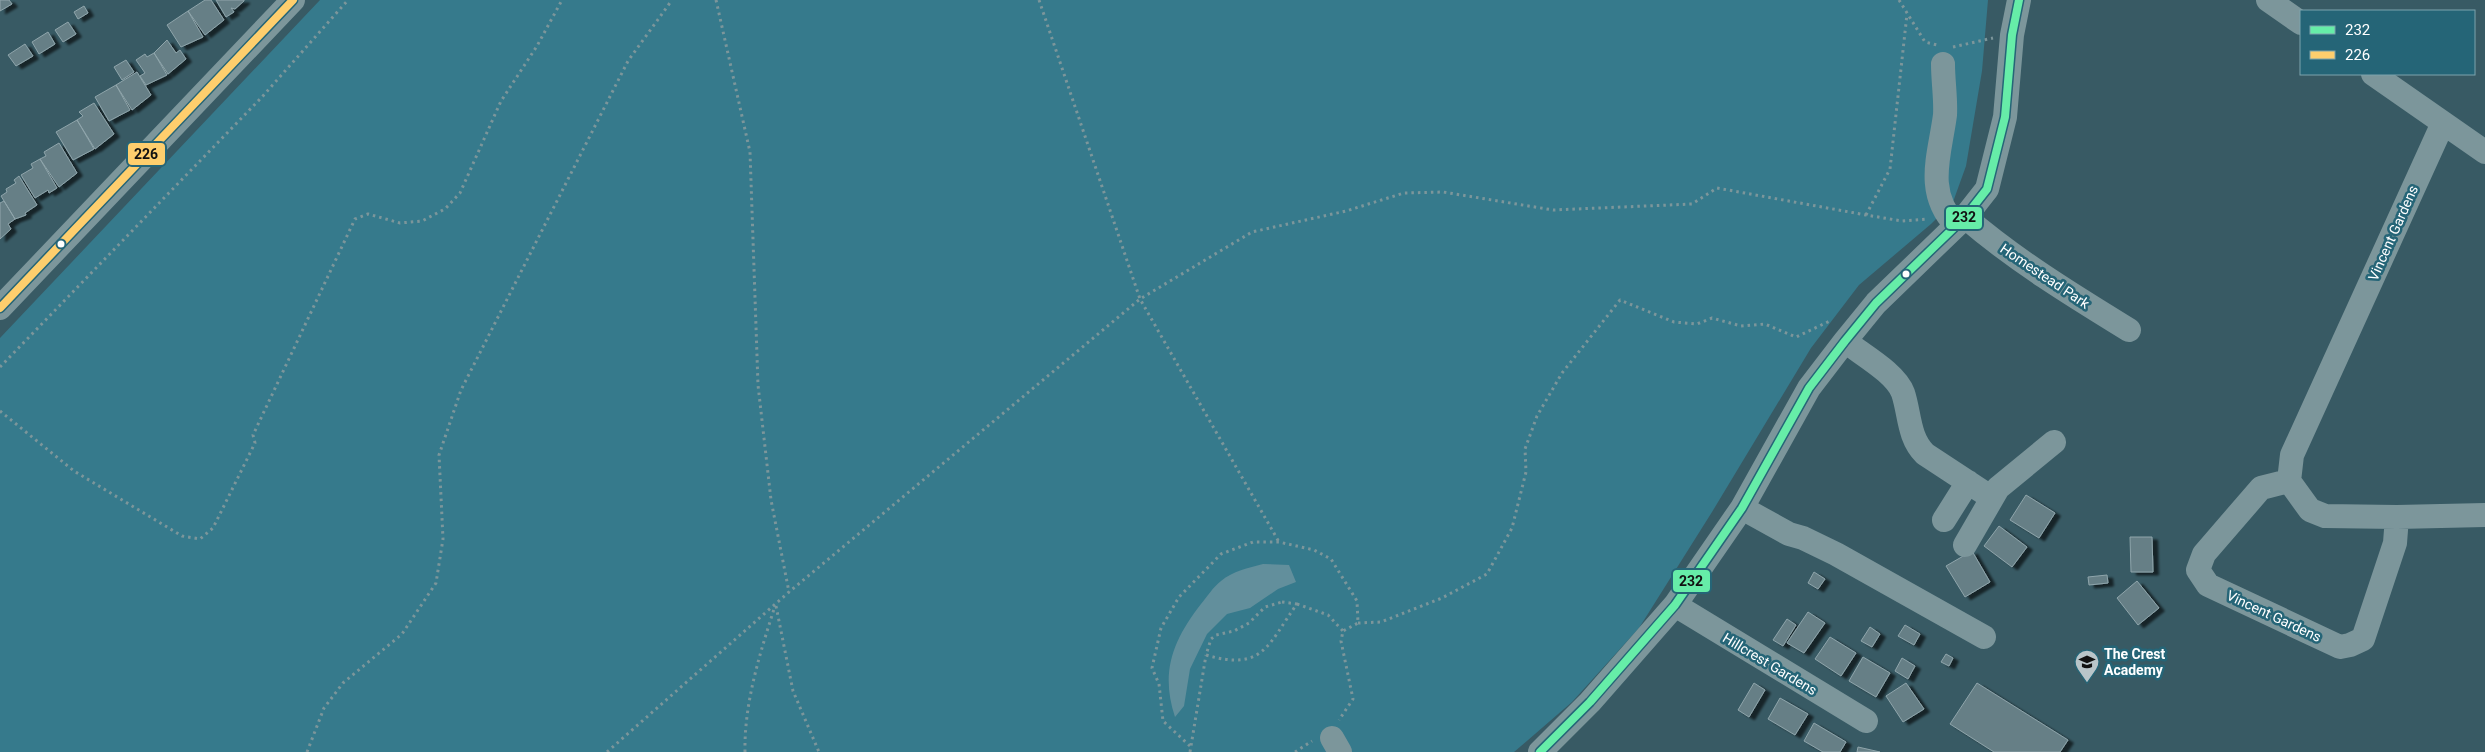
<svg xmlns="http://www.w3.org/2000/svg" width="2485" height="752" viewBox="0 0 2485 752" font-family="Roboto,sans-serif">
	<defs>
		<filter id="shadow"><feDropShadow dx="5.5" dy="3" stdDeviation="1" flood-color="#0009"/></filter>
	</defs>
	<rect width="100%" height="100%" fill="#385a64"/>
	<path fill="#367a8c" d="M 320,0 L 1988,0 L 1982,71 L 1966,166 L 1953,202 L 1931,224 L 1859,285 L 1811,348 L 1712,512 L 1639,628 L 1572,702 L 1514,752 L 0,752 L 0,338 Z"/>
	<path fill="#628f9c" d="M 1263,564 L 1289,565 L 1296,582 L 1278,589 L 1250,608 L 1227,614 L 1207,634 L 1190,669 L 1184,706 L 1175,717 C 1160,672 1173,640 1201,604 C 1207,597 1213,587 1221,581 C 1233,571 1248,568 1263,564 Z"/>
	<path fill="#667f86" stroke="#8fa5ab" filter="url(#shadow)" d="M 0,0 L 9,0 L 12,4 L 0,11 Z
		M 205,0 L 211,0 L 224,20 L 205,35 L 188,11 Z
		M 216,0 L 244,0 L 244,1 L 235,9 L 231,8 L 234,12 L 226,17 Z
		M 84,6 L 88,13 L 78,19 L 74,12 Z
		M 188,11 L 203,37 L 181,47 L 167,25 Z
		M 68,22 L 76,34 L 63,42 L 55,30 Z
		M 48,32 L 55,44 L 39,54 L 32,42 Z
		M 167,40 L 176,53 L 180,50 L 186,59 L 168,74 L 154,53 Z
		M 25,44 L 33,56 L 16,66 L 8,55 Z
		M 154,53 L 167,75 L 146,85 L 140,76 L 145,73 L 136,60 L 145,54 L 147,57 Z
		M 126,60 L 134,72 L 122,80 L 114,67 Z
		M 137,72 L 151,95 L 132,110 L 116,85 Z
		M 116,85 L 130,110 L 109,121 L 95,97 Z
		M 94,103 L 114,134 L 95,149 L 77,120 L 83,116 L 79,112 Z
		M 77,120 L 94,149 L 73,160 L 56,132 Z
		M 59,143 L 77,173 L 59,187 L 40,159 L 46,156 L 44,152 Z
		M 40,159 L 57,188 L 49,193 L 48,190 L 35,198 L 21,175 L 33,168 L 31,164 Z
		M 19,176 L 37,205 L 25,213 L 26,215 L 15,219 L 1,196 L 7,192 L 6,189 L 16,183 L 14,180 Z
		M 4,201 L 15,219 L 8,224 L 11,229 L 0,239 L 0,203 Z
		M 2026,495 L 2055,513 L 2039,538 L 2010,520 Z
		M 1999,526 L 2027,547 L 2012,567 L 1984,546 Z
		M 2130,537 L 2152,537 L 2153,572 L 2131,572 Z
		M 1972,551 L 1990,582 L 1965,597 L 1946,566 Z
		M 1814,572 L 1825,579 L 1818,589 L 1808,583 Z
		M 2107,575 L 2108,583 L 2089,585 L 2088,577 Z
		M 2137,581 L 2159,608 L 2138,625 L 2117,598 Z
		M 1808,612 L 1825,623 L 1804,653 L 1787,643 Z
		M 1787,619 L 1796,625 L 1783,646 L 1773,640 Z
		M 1905,625 L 1920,634 L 1914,645 L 1898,636 Z
		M 1870,627 L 1880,634 L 1872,647 L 1861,641 Z
		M 1830,637 L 1856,653 L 1841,676 L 1815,659 Z
		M 1946,654 L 1953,658 L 1949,666 L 1941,662 Z
		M 1863,657 L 1890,673 L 1876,697 L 1849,681 Z
		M 1902,658 L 1915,666 L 1908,679 L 1895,671 Z
		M 1754,683 L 1765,690 L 1749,717 L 1738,710 Z
		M 1906,683 L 1924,709 L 1903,722 L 1886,696 Z
		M 1977,683 L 2068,740 L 2060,752 L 1994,752 L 1950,724 Z
		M 1780,698 L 1808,714 L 1795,735 L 1768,719 Z
		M 1814,723 L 1846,742 L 1840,752 L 1823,752 L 1804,741 Z
		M 1858,747 L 1880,752 L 1857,752 Z"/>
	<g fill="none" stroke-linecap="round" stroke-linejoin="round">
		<path stroke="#7c969b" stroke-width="3" stroke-dasharray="2.5 4" stroke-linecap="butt" d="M 716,0 L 750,152 L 758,385 L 771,500 L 789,592
			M 1039,0 L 1140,299 L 1279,542
			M 1899,0 L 1925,42 L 1937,45
			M 1953,47 L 1993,38
			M 1866,215 L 1890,169 L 1907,14
			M 0,367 L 262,97 L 348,0
			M 0,411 L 74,471 L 182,536 L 200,539 L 213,528 L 255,443 L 253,435 L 355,219 L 368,214 L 400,223 L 422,221 L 445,209 L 460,193 L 501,101 L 537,46 L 562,0
			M 1282,602 L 1297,604 C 1268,644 1264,672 1206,655 L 1211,639 L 1216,635 L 1234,631 L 1249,623 L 1265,607 Z
			M 1297,604 L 1328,615 L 1343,631
			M 776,606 L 793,691 L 819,752
			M 1358,623 L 1381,622 L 1442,598 L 1487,574 L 1512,528 L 1526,472 L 1525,449 L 1537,416 L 1562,373 L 1620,300 L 1674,322 L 1697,324 L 1712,318 L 1741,326 L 1765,324 L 1796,337 L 1832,320
			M 1190,746 L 1163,721 L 1159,684 L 1152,668 L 1161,628 L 1179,597 L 1221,554 L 1253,542 L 1279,542 L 1314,550 L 1331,559 L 1357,601 L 1358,623 L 1343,631 L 1341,641 L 1353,699 L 1339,720
			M 307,752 L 324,708 L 343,683 L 402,634 L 436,583 L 443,539 L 439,455 L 461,390 L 628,61 L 672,0
			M 607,752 L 789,592 L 1140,299 L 1252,232 L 1346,211 L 1404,193 L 1443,192 L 1553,210 L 1692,204 L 1717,188 L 1866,215 L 1902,221 L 1928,219
			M 745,752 C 744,703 760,653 775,606
			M 1190,752 L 1206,655
			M 1295,752 L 1312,741"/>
		<path stroke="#7c969b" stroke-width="24" d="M 2268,0 L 2301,23
			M 1943,64 C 1943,81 1946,99 1945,115 C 1940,154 1924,192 1956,225
			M 2373,74 L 2485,152
			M 2443,123 L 2292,455 L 2289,481 L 2310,510 L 2325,516 L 2397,517 L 2485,515
			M 1965,217 C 2015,260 2072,295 2129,330
			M 0,308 L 293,0
			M 1845,341 C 1861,354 1896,373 1903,393 C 1910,414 1908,437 1925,454 L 1992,498
			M 2289,481 L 2261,488 L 2204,554 L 2198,570 L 2208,585 L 2340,647 L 2350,645 L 2363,639 L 2395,543 L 2397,517
			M 1742,508 L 1789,534 L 1803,538 L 1836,554 L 1984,637
			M 1944,520 L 1968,482
			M 1965,545 L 1998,488 L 2054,442
			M 1675,605 L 1866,721
			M 1332,738 L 1340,752
			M 1540,752 L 1590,702 L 1675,605 L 1742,508 L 1809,388 L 1845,341 L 1876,303 L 1965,217 L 1987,189 L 2005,117 L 2012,35 L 2019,0"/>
		<defs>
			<path id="bus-1" d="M 1540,752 L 1590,702 L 1675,605 L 1742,508 L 1809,388 L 1845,341 L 1876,303 L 1965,217 L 1987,189 L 2005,117 L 2012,35 L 2019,0"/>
			<path id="bus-2" d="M 0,308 L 293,0"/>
		</defs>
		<use href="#bus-1" stroke="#256577" stroke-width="11"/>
		<use href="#bus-2" stroke="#256577" stroke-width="11"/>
		<use href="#bus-1" stroke="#66eda8" stroke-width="8"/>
		<use href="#bus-2" stroke="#fece6d" stroke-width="8"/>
	</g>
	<defs>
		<symbol id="school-pin" viewBox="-11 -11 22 30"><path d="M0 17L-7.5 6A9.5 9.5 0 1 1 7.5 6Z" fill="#b9c5c9" stroke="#256577"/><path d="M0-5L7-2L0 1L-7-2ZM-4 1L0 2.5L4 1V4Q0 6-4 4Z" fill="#111"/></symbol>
	</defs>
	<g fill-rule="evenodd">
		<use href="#school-pin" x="2073" y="648" width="28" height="38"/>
	</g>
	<g fill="#fff" stroke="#256577" stroke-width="2">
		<circle cx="61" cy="244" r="4.5"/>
		<circle cx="1906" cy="274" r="4.5"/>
	</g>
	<g text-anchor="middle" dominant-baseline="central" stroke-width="5" stroke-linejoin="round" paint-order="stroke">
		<g font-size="14" fill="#fff" stroke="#256577">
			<text transform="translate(2393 233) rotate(-66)">Vincent Gardens</text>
			<text transform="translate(2045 276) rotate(34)">Homestead Park</text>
			<text transform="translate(2274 616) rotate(25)">Vincent Gardens</text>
			<text transform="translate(1770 664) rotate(31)">Hillcrest Gardens</text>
		</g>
		<g font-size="14" font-weight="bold" fill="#fff" stroke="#256577" text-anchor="start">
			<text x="2104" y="654">The Crest<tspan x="2104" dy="16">Academy</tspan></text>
		</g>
	</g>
	<g stroke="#256577" stroke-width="2">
		<rect x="127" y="142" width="39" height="24" rx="5" fill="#fece6d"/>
		<rect x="1945" y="206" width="38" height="24" rx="5" fill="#66eda8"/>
		<rect x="1672" y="569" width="39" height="24" rx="5" fill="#66eda8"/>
	</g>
	<g font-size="14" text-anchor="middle" font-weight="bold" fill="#111">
		<text x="146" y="159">226</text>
		<text x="1964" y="222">232</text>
		<text x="1691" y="586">232</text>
	</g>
	<rect x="2300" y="10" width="175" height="65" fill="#256577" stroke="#7ca3ad"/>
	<rect x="2310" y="26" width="25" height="8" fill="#66eda8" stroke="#7ca3ad"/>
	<text x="2345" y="35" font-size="15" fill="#ffffff">232</text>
	<rect x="2310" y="51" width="25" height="8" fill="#fece6d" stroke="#7ca3ad"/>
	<text x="2345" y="60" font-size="15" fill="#ffffff">226</text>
</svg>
